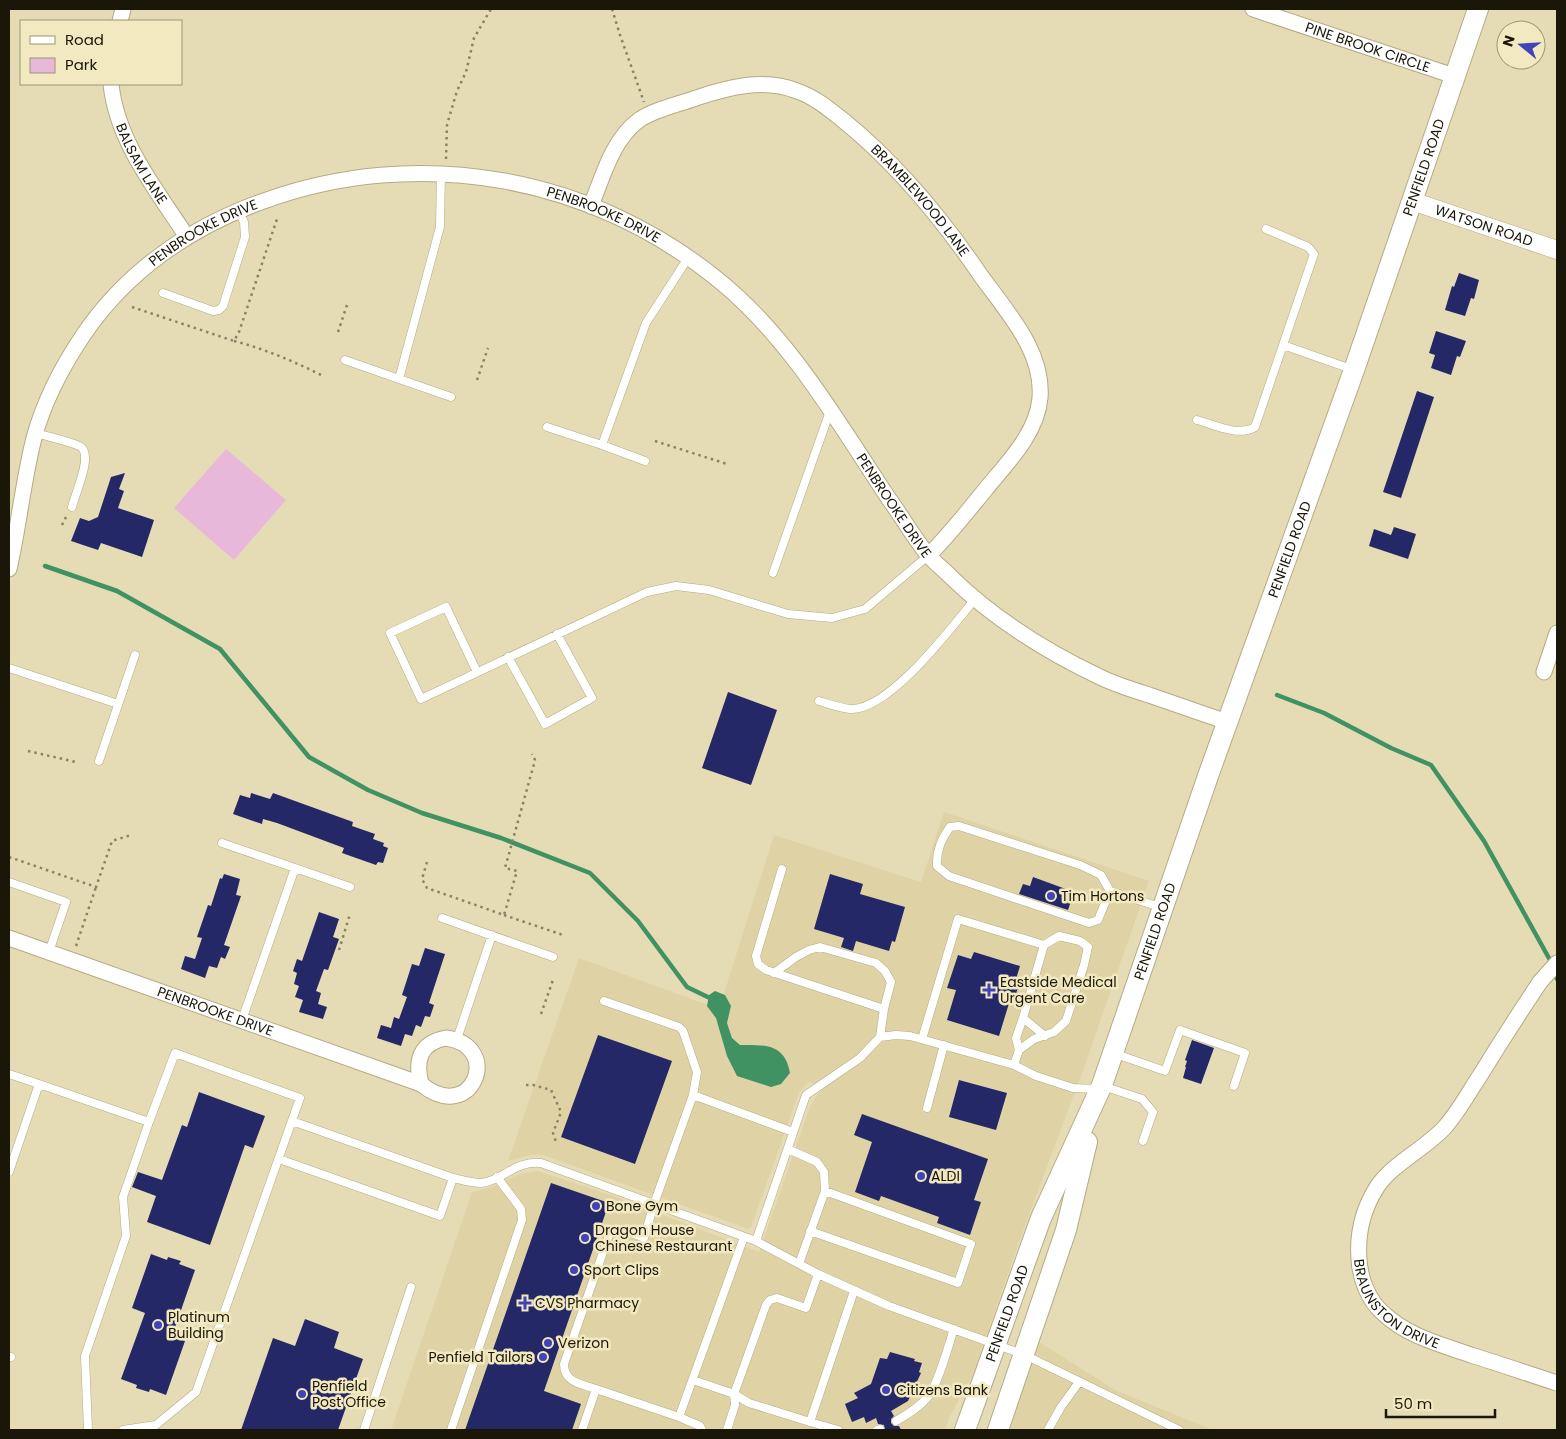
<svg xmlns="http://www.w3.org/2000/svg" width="1566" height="1439" viewBox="0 0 1566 1439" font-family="Poppins,sans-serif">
	<rect width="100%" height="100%" fill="#e5dcb5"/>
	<path fill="#dfd3a5" d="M 944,812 L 1149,881 L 1086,1062 L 1023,1231 L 973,1374 L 950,1416 L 945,1430 L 391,1430 L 472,1192 L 492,1187 L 520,1174 L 538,1171 L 616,1197 L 759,1252 L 810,1107 L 817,1095 L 824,1088 L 809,1082 L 799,1093 L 751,1227 L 748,1229 L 543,1155 L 534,1154 L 508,1161 L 579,958 L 719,1009 L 774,835 L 921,882 Z
		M 1039,1342 L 1115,1390 L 1213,1430 L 1008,1430 Z"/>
	<path fill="#e8b8db" d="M 226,449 L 286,500 L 234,560 L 174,508 Z"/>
	<path fill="#419263" d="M 715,991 L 725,995 L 731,1006 L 727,1023 L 732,1038 L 740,1045 C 764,1045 785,1043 790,1073 L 781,1084 L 771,1087 L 737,1076 L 727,1056 L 716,1018 L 707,1006 L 709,995 Z"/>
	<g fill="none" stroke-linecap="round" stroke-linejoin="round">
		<path stroke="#419263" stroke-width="4.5" d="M 45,566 L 117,591 L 220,649 L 309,757 L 368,790 L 422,813 L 501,838 L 590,873 L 638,921 L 687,987 L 714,1000
			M 1277,695 L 1324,713 L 1391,748 L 1431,765 L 1484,841 L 1550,960
			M 1556,977 L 1557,979"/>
	</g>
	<path fill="#242866" d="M 1459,273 L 1479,280 L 1474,299 L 1471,298 L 1465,316 L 1445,310 L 1452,286 L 1454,287 Z
		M 1436,331 L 1466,341 L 1460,357 L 1457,356 L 1451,375 L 1431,368 L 1435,355 L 1429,353 Z
		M 1417,391 L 1434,397 L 1401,498 L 1383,492 Z
		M 125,473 L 119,489 L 124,491 L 118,508 L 154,520 L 142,557 L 101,543 L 98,550 L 71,541 L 80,518 L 89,521 L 98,517 L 111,477 Z
		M 1394,527 L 1416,534 L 1408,559 L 1369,546 L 1374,529 L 1391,535 Z
		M 728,692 L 777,710 L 751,785 L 702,768 Z
		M 251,793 L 270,799 L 273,793 L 353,822 L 352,826 L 375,834 L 373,839 L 384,843 L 383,846 L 388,848 L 383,863 L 378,862 L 376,865 L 342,853 L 344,848 L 277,823 L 263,819 L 262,824 L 233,814 L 240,795 L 250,798 Z
		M 224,874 L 240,879 L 236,895 L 241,896 L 224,945 L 230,947 L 225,959 L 221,957 L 217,968 L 209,966 L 205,978 L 181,969 L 185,956 L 195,959 L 202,938 L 197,937 L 208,905 L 211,906 L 220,878 L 222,879 Z
		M 830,874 L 863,884 L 860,894 L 905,907 L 895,942 L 892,941 L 889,951 L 856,941 L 853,951 L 841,947 L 844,938 L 814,929 Z
		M 1033,877 L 1074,892 L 1068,910 L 1019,894 L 1023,884 L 1030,886 Z
		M 319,912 L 339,919 L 333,937 L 339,939 L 328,970 L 324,969 L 316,991 L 321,993 L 318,1004 L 327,1007 L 323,1019 L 299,1012 L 303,1000 L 295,997 L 299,986 L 294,984 L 297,973 L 293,971 L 297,959 L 302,961 Z
		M 425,948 L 445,954 L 429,1003 L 434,1005 L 430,1017 L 425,1016 L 421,1027 L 416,1025 L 412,1036 L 405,1034 L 401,1046 L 377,1038 L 381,1025 L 391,1028 L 394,1017 L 399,1019 L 407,997 L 402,995 L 412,964 L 419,966 Z
		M 974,952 L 1020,966 L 1016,979 L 1020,980 L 1014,1001 L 1010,1000 L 999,1036 L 947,1020 L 956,990 L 947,988 L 958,955 L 971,959 Z
		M 598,1035 L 672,1061 L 635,1164 L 561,1137 Z
		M 1192,1040 L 1214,1048 L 1201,1084 L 1183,1078 L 1186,1067 L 1185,1067 L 1187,1061 L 1185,1060 Z
		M 959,1080 L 1007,1093 L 996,1130 L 949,1117 Z
		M 199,1092 L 265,1116 L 253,1148 L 245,1145 L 210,1245 L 147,1222 L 156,1196 L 132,1187 L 138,1172 L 162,1180 L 182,1125 L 187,1127 Z
		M 862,1114 L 988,1159 L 974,1200 L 981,1202 L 970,1235 L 937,1223 L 939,1217 L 881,1196 L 879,1201 L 855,1192 L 872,1142 L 854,1135 Z
		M 551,1183 L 609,1203 L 544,1391 L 581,1404 L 572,1430 L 465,1430 Z
		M 151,1254 L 167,1260 L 168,1257 L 181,1261 L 179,1264 L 195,1270 L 172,1336 L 185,1341 L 166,1395 L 150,1389 L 149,1392 L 136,1388 L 137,1385 L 121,1379 L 145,1313 L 132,1308 Z
		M 305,1319 L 339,1332 L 334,1348 L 363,1359 L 338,1430 L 241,1430 L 273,1338 L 295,1346 Z
		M 890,1352 L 915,1359 L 914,1361 L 922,1363 L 919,1372 L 921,1373 L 908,1401 L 891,1411 L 894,1416 L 891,1419 L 891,1423 L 894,1426 L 899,1426 L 901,1430 L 885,1430 L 884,1425 L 878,1424 L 876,1418 L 866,1423 L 864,1417 L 852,1422 L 845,1404 L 858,1398 L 854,1393 L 871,1384 L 880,1358 L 887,1359 Z"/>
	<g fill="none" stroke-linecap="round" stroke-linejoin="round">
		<defs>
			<path id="service" d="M 1266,229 L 1308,247 L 1314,254 L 1283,345 L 1354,370
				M 163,293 L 213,311 L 219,310 L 223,306 L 245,237 L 244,222 L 238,210
				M 345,360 L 399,379 L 440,227 L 441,173
				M 399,379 L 451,397
				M 1197,420 C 1215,425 1238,437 1255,427 L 1283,345
				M 547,427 L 602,445 L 646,323 L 688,258
				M 36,433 C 45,436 76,443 81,447 C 93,456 75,494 72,507
				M 602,445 L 645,461
				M 773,573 L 830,411
				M 508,657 L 545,724 L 592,698 L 557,634
				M 9,668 L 118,704
				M 477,672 L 446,607 L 390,633 L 421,699 L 647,592 L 676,586 L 709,590 L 788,614 L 832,618 L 865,609 L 929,555
				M 819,701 C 829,704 840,708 850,709 C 889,711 951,628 975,599
				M 99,761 L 135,655
				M 222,843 L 295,868
				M 782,869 L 756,956 L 758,964 L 766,970 L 884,1009 L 880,1037
				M 9,882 L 66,902 L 49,952
				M 1110,891 L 1098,920 L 1089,923 L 949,876 L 937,866 C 936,851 941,839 950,827 L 959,826 L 1080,865 L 1101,875 L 1110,891 L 1163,908
				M 442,918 L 553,957
				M 774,973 L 796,957 L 809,950 L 820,947 L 876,963 L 885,971 L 891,982 L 884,1009
				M 1023,1018 L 1045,1036
				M 242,1020 L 295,868 L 350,887
				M 457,1039 L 492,935
				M 922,1039 L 958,919 L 1044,945
				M 1113,1053 L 1165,1071 L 1180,1030 L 1245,1053 L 1234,1086
				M 1014,1065 L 1019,1050 L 1016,1038 L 1023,1018 L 1044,945 L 1059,936 L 1080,941 L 1088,947 L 1084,965 L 1066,1021 L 1054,1032 L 1034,1039 L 1019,1050
				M 9,1074 L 39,1084
				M 1103,1086 L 1142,1099 L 1153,1112 L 1143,1141
				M 693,1095 L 793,1132
				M 927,1108 L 944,1045
				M 788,1149 L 817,1162 L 824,1172 L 825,1191 L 799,1264
				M 279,1159 L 440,1216 L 453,1178 L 292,1121
				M 9,1172 L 39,1084 L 149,1122 L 123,1197 L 126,1236 L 85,1356 L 88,1430
				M 453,1178 C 462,1180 472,1183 481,1183 C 503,1181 515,1160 541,1163 L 654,1204 L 693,1095 L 697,1072 L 683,1031 L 679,1027 L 604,1001
				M 810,1231 L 958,1283 L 971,1244 L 825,1191
				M 756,1241 L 806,1095 L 860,1058 L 880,1037 L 896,1035 L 910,1036 L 1014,1065 L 1036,1076 L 1073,1088 L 1098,1089
				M 9,1357 L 11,1357
				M 693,1380 L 734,1394 L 749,1403 L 810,1422 L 854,1291
				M 596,1389 L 679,1417 L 744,1237
				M 679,1417 L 700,1426 L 702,1430
				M 896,1421 C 908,1414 918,1408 927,1398 C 938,1386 948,1346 954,1329
				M 810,1422 L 838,1430
				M 123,1430 L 156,1425 L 196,1392 L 300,1098 L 175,1053 L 149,1122
				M 364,1430 L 411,1287
				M 451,1430 L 522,1220 L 521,1209 L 497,1177
				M 582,1430 L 596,1389 C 582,1384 564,1383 564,1364 L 609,1235 C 620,1226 632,1234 644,1238 L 654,1204 L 756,1241 L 818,1274 L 889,1306 L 1025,1355 L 1179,1430
				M 727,1430 L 735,1405 L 734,1394 L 766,1305 L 770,1300 L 777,1298 L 806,1308 L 818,1274
				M 877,1430 L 880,1429
				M 1048,1430 L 1061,1407 L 1079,1382"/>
			<g id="minor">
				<path id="s1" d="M 1253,9 L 1454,76"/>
				<path d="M 120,21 L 123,9"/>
				<path id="s2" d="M 111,84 C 117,142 156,189 187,237"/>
				<path id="s3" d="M 591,206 C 603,176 612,140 639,120 C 655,109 677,105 696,98 C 729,87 763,78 797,91 C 815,97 830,110 844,121 C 897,164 940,216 979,273 C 1005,310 1044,350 1040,398 C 1037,434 1006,464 985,490 C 967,512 949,535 929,555"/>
				<path id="s4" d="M 9,569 C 19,526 23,481 34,438 C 44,401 63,365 84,334 C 127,271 191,227 261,202 C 418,144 593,176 722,283 C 792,341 839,424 889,499 C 902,517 913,536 927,554 C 934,562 943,569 951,577 C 995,620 1047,652 1102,678 C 1117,685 1133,690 1149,695 C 1175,704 1201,713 1227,722"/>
				<path d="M 1544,672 L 1557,633"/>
				<path id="s5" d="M 9,938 L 421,1084"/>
				<path id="s6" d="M 1557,963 L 1540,982 C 1520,1012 1500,1043 1481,1074 C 1469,1092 1459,1111 1445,1127 C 1425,1149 1392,1164 1377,1187 C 1363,1209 1357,1233 1359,1259 C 1360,1278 1368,1300 1383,1313 C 1407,1336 1440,1344 1471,1355 C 1500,1364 1529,1374 1557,1383"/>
				<path d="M 446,1038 C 504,1046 472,1126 421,1084 C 415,1060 420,1043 446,1038 Z"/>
			</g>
			<g id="tertiary">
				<path id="s7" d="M 1412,201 L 1557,250"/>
			</g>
			<g id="secondary">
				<path id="s8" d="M 965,1430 L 1041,1218 L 1102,1085 L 1208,776 L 1354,370 L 1478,9"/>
				<path d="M 998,1430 L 1066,1230 L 1087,1142"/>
			</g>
		</defs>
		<use href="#service" stroke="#b4ab85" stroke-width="9"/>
		<use href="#minor" stroke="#b4ab85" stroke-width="17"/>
		<use href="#tertiary" stroke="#b4ab85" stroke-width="19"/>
		<use href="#secondary" stroke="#b4ab85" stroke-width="22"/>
		<path stroke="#898267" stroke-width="2.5" stroke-dasharray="2.5 4" stroke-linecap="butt" d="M 612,9 L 620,35 L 644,102
			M 446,159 L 447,125 L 451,111 L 457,91 L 466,72 L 474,38 L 491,9
			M 132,307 L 234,341 L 239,332 L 278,216
			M 338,332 L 347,305
			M 234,341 C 265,349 293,361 321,375
			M 477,380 L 488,348
			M 655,441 L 727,464
			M 62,525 L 67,515
			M 28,751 L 76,762
			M 9,857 L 96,887 L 112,841 L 131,835
			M 427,862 L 422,879 L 427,888 L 504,915 L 517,871 L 505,868 L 534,764 L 535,760 L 532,754
			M 504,915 L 563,935
			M 76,946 L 96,887
			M 339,950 L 350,914
			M 541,1014 L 553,980
			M 526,1085 L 533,1085 L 551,1090 L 561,1112 L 553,1133 L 556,1142"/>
		<use href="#service" stroke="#fff" stroke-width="8"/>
		<use href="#minor" stroke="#fff" stroke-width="15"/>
		<use href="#tertiary" stroke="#fff" stroke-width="18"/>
		<use href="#secondary" stroke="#fff" stroke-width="20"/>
	</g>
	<g fill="#4143b8" stroke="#f2e9c1" stroke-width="2">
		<circle cx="1051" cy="896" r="5"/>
		<path d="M986.5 982.5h5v5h5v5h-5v5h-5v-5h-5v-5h5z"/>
		<circle cx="921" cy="1176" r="5"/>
		<circle cx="596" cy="1206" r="5"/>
		<circle cx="585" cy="1238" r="5"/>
		<circle cx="574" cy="1270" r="5"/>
		<path d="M522.5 1295.5h5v5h5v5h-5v5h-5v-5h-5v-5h5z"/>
		<circle cx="158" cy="1325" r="5"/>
		<circle cx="548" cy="1343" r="5"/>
		<circle cx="543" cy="1357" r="5"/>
		<circle cx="886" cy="1390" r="5"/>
		<circle cx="302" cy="1394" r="5"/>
	</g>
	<g text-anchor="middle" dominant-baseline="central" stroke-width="5" stroke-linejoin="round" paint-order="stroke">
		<g font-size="14" fill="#1a1608" stroke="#f2e9c1">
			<text stroke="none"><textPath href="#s1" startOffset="121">PINE BROOK CIRCLE</textPath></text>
			<text stroke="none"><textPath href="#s2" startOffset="86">BALSAM LANE</textPath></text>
			<text stroke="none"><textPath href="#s8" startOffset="1344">PENFIELD ROAD</textPath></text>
			<text stroke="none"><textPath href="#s3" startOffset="431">BRAMBLEWOOD LANE</textPath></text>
			<text stroke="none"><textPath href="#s4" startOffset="826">PENBROOKE DRIVE</textPath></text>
			<text stroke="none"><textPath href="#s7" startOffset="76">WATSON ROAD</textPath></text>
			<text stroke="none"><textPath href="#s4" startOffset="408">PENBROOKE DRIVE</textPath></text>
			<text stroke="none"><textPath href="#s4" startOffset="1246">PENBROOKE DRIVE</textPath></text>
			<text stroke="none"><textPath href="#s8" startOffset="939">PENFIELD ROAD</textPath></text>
			<text stroke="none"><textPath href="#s8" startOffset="534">PENFIELD ROAD</textPath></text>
			<text stroke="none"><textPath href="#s5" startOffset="219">PENBROOKE DRIVE</textPath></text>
			<text stroke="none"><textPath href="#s6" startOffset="428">BRAUNSTON DRIVE</textPath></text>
			<text stroke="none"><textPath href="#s8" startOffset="124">PENFIELD ROAD</textPath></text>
		</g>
		<g font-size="14" fill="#1a1608" stroke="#f2e9c1" text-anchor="start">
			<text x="1061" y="896">Tim Hortons</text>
			<text x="1000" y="982">Eastside Medical<tspan x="1000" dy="16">Urgent Care</tspan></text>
			<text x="931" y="1176">ALDI</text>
			<text x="606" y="1206">Bone Gym</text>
			<text x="595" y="1230">Dragon House<tspan x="595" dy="16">Chinese Restaurant</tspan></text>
			<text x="584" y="1270">Sport Clips</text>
			<text x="535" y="1303">CVS Pharmacy</text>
			<text x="168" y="1317">Platinum<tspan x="168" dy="16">Building</tspan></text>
			<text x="558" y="1343">Verizon</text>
			<text x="533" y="1357" text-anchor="end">Penfield Tailors</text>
			<text x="312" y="1386">Penfield<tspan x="312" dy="16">Post Office</tspan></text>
			<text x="896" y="1390">Citizens Bank</text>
		</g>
	</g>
	<rect width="1566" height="1439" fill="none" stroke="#1a1608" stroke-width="20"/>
	<rect x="20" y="20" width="162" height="65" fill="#f2e9c1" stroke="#9c9577"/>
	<rect x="30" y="36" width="25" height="8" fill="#ffffff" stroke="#9c9577"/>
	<text x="65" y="45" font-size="15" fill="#1a1608">Road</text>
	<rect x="30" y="58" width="25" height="15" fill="#e8b8db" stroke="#9c9577"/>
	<text x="65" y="70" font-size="15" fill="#1a1608">Park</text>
	<g transform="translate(1521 45) rotate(288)"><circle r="24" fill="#f2e9c1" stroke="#9c9577"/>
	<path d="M0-4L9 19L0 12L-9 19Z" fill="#4143b8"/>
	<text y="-8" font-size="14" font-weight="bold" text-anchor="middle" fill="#1a1608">N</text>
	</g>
	<path d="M1386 1409v8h109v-8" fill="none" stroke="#1a1608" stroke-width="2.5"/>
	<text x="1394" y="1409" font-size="15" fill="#1a1608" stroke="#f2e9c1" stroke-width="4" paint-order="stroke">50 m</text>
</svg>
